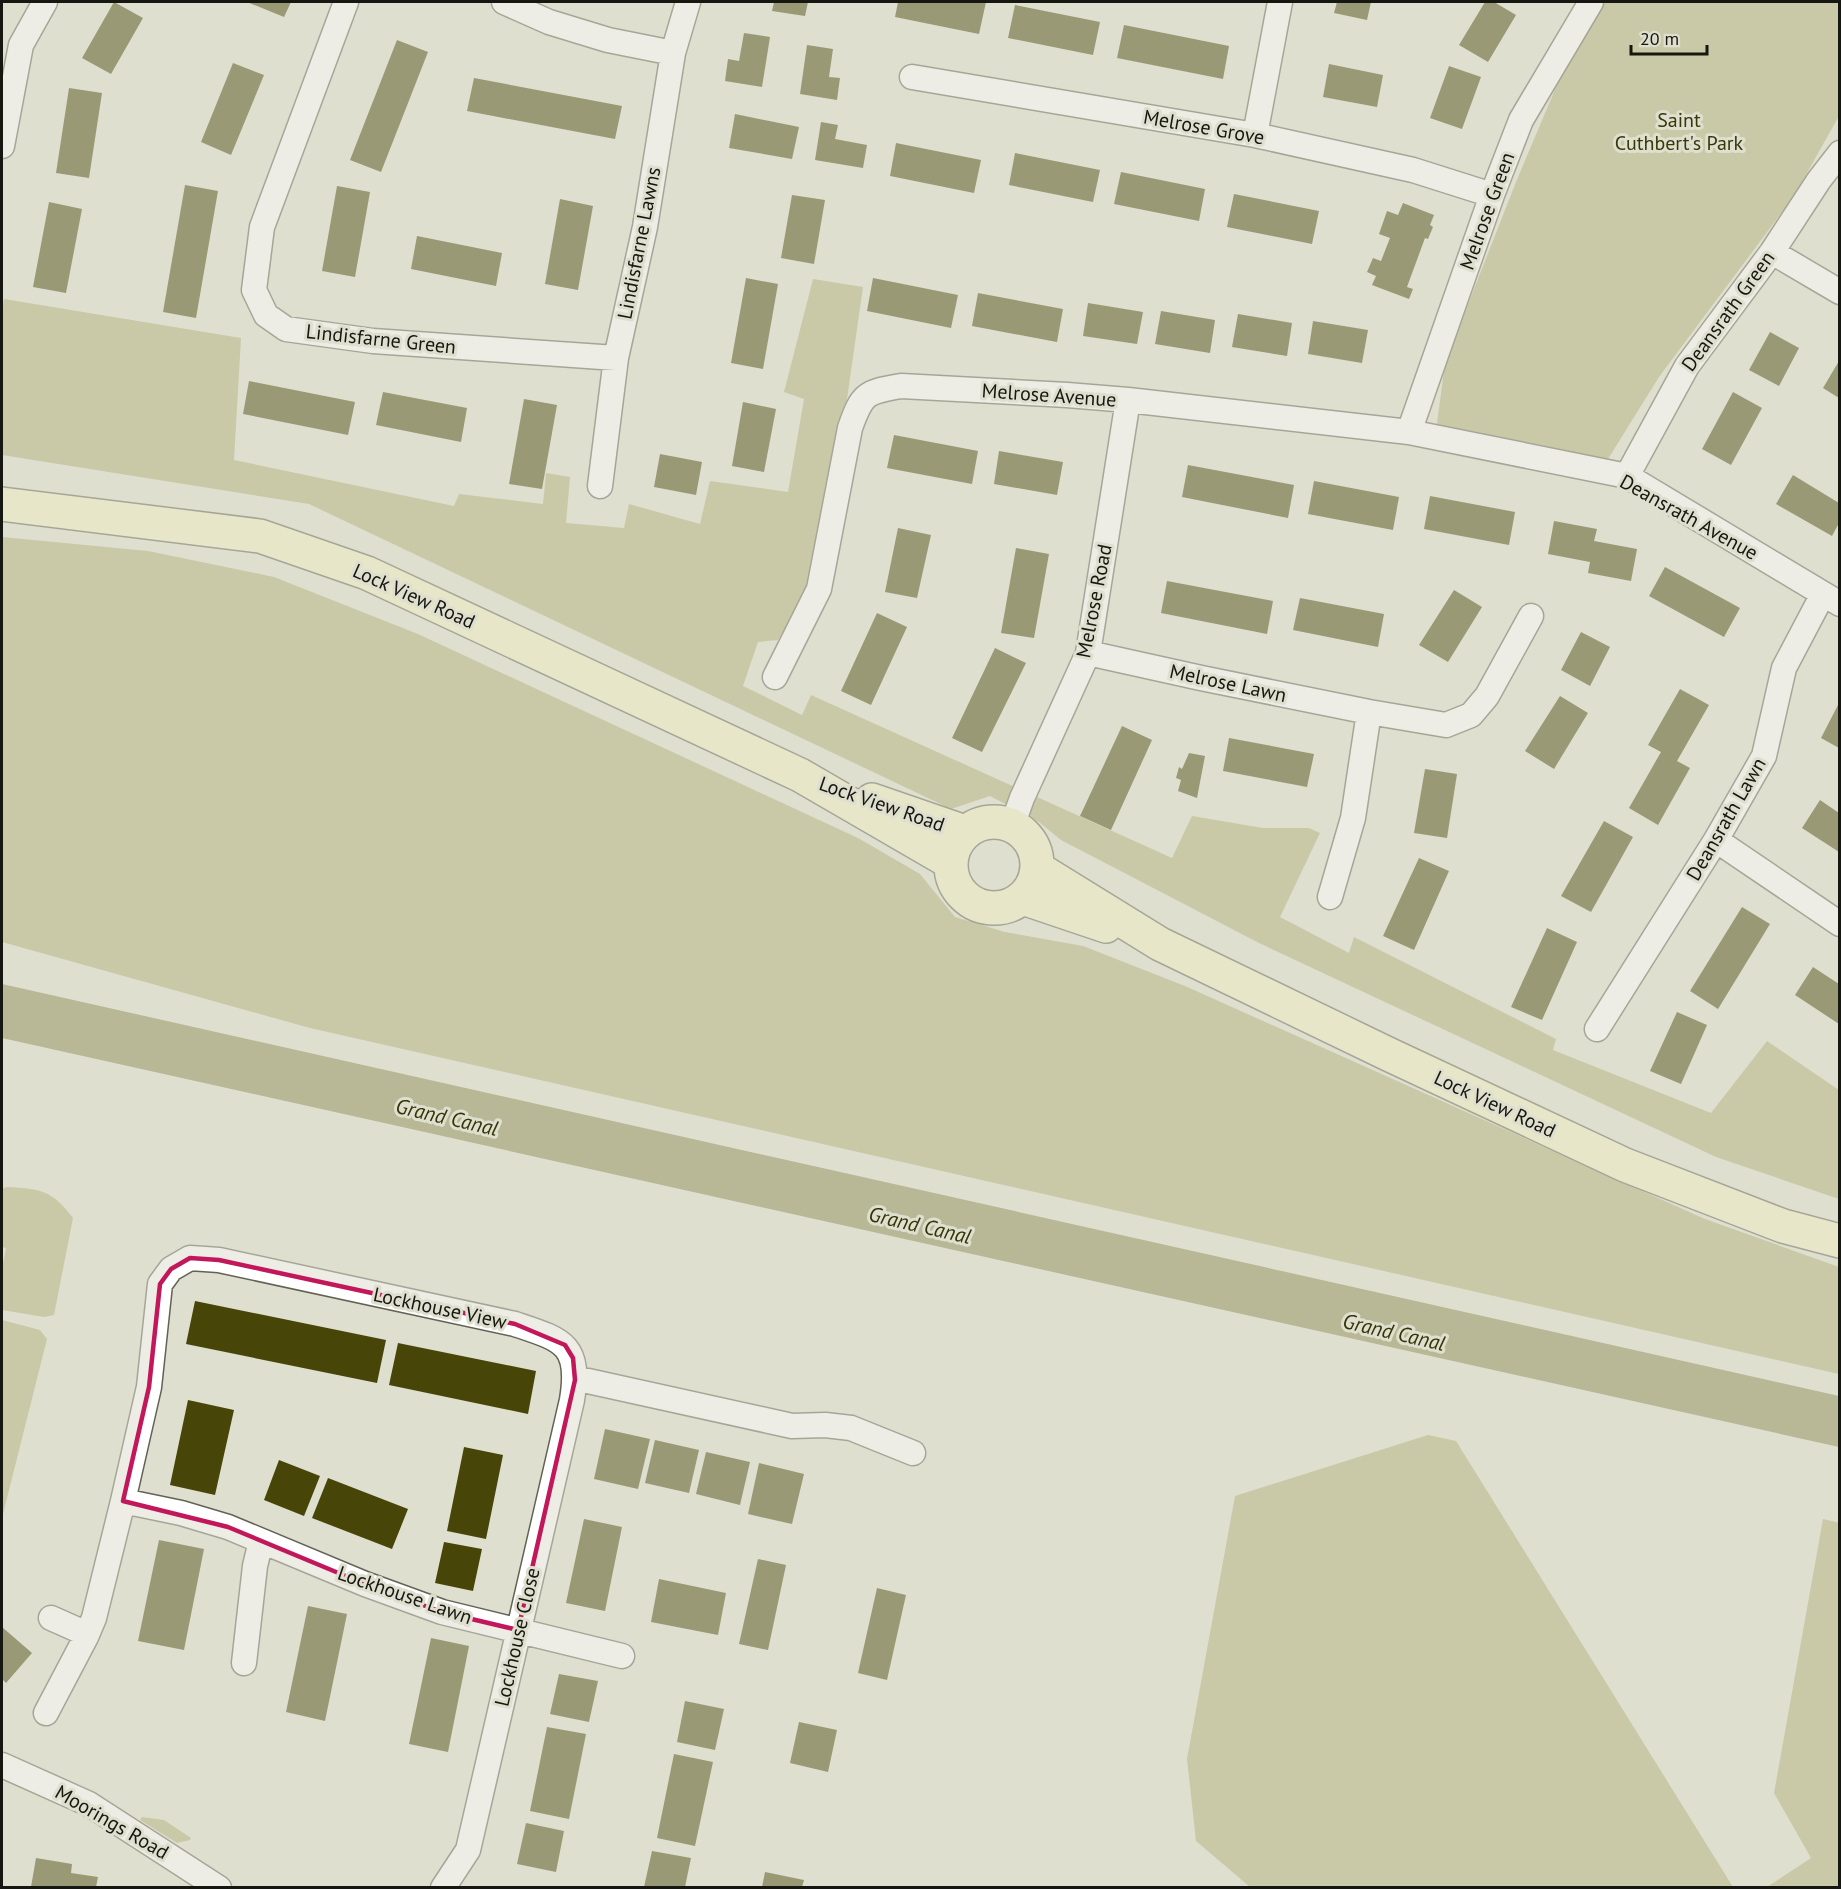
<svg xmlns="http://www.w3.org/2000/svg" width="1841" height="1889" viewBox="0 0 1841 1889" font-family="'PT Sans',sans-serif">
	<rect width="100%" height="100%" fill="#dfdfcf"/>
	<path fill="#afb076" d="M 1604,2 L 1839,2 L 1839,116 L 1794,196 L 1659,377 L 1608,459 L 1436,431 L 1445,363 L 1516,182 L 1559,80 Z
		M 813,279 L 863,287 L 845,413 L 811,584 L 778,640 L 758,642 L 743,686 L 802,715 L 811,695 L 1172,858 L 1192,816 L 1263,828 L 1309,828 L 1320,833 L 1280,917 L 1349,953 L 1354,937 L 1556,1039 L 1553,1050 L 1711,1113 L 1767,1041 L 1839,1090 L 1839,1199 L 1716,1157 L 1259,943 L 1061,840 L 1039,822 L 990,796 L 951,809 L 309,504 L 2,455 L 2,312 L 4,299 L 241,338 L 234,460 L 454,506 L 459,494 L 543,504 L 546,473 L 570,477 L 566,523 L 624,528 L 629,504 L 700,524 L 710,481 L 788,492 L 804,399 L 784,392 Z
		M 2,537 L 148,551 L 274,577 L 418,634 L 858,838 L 920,874 L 955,917 L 1005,932 L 1083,946 L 1185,986 L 1705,1219 L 1839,1267 L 1839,1374 L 310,1028 L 2,942 Z
		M 7,1187 C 41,1189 52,1190 73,1218 L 54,1315 L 44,1317 L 2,1310 L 2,1269 L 6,1248 L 2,1247 L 2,1189 Z
		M 2,1320 L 40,1330 L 47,1339 L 2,1518 Z
		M 1428,1435 L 1456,1441 L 1733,1887 L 1250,1887 L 1196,1841 L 1187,1759 L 1235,1496 Z
		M 1823,1519 L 1840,1523 L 1839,1887 L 1767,1887 L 1811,1858 L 1774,1793 Z
		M 142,1817 L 164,1820 L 191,1838 L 190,1840 L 177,1843 L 140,1820 Z"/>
	<path fill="#898950" d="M 2,984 L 1839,1396 L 1839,1447 L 2,1038 Z"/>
	<path fill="#474608" d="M 114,2 L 143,18 L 111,74 L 82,58 Z
		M 247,2 L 291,2 L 284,17 Z
		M 774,2 L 808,2 L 805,16 L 772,11 Z
		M 898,2 L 986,2 L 979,34 L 895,17 Z
		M 1337,2 L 1371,2 L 1367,20 L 1334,13 Z
		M 1485,2 L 1494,2 L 1516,15 L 1488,62 L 1459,45 Z
		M 1015,5 L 1100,22 L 1093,55 L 1008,38 Z
		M 1124,25 L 1229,46 L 1223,79 L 1117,58 Z
		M 744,33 L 770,37 L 762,87 L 725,81 L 728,59 L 739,61 Z
		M 397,40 L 428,52 L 381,172 L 350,160 Z
		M 807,45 L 833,49 L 829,77 L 840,78 L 837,100 L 800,94 Z
		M 233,63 L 264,75 L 231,155 L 201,142 Z
		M 1329,64 L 1383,75 L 1377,107 L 1323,97 Z
		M 1449,66 L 1481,77 L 1462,129 L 1430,118 Z
		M 474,78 L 622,106 L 615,139 L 467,111 Z
		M 69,88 L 102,93 L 89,178 L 56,173 Z
		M 735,114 L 799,127 L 792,159 L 729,148 Z
		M 821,122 L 838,125 L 835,139 L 867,145 L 863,168 L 815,160 Z
		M 896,143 L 981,160 L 974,193 L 890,176 Z
		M 1015,153 L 1100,170 L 1093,202 L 1009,185 Z
		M 1121,172 L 1205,189 L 1199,221 L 1114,204 Z
		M 185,185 L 218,191 L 196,318 L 163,312 Z
		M 337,186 L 370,192 L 355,277 L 322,271 Z
		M 1234,194 L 1319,211 L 1312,244 L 1227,227 Z
		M 792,195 L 825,200 L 814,264 L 781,258 Z
		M 560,199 L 593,206 L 578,290 L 545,284 Z
		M 49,202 L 82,209 L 66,293 L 33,287 Z
		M 1403,203 L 1434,215 L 1430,225 L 1433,227 L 1428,239 L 1425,238 L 1407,287 L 1413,289 L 1409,299 L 1372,285 L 1376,276 L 1367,272 L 1373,258 L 1381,261 L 1390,238 L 1379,234 L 1387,211 L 1398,215 Z
		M 417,236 L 502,253 L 496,286 L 411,269 Z
		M 746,278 L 778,284 L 763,369 L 731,363 Z
		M 873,278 L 958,295 L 951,328 L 867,311 Z
		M 978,293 L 1063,309 L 1057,342 L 972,326 Z
		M 1088,303 L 1143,312 L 1137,344 L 1083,336 Z
		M 1161,311 L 1215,320 L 1210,353 L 1155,344 Z
		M 1238,314 L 1292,323 L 1287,356 L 1232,347 Z
		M 1313,321 L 1368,330 L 1362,363 L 1308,354 Z
		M 1770,332 L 1799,348 L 1779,386 L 1749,370 Z
		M 1839,361 L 1839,398 L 1823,388 Z
		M 249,381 L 355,402 L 348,435 L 243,414 Z
		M 383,392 L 467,408 L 461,442 L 376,425 Z
		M 1733,392 L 1762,408 L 1731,465 L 1702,449 Z
		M 524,399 L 557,405 L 542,489 L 509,484 Z
		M 743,402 L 776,409 L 764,472 L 732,466 Z
		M 894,435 L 978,451 L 972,484 L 887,468 Z
		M 999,451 L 1063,462 L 1057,495 L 994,484 Z
		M 660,454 L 702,462 L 696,495 L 654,487 Z
		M 1188,465 L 1294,485 L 1288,518 L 1182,497 Z
		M 1793,475 L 1839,503 L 1839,523 L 1832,536 L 1776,504 Z
		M 1314,481 L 1399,497 L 1393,530 L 1308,514 Z
		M 1430,496 L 1515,512 L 1509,545 L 1424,529 Z
		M 1554,521 L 1597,529 L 1594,541 L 1637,549 L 1631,581 L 1588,573 L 1590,562 L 1548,554 Z
		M 898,528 L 931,535 L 917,598 L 885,592 Z
		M 1016,548 L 1049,554 L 1034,638 L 1001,633 Z
		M 1665,567 L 1740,608 L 1724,637 L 1649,596 Z
		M 1167,581 L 1273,601 L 1267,634 L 1161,613 Z
		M 1454,590 L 1482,607 L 1448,662 L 1419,645 Z
		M 1300,598 L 1384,614 L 1378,647 L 1293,630 Z
		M 877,613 L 907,627 L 871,705 L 841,691 Z
		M 1581,632 L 1610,647 L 1590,686 L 1561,670 Z
		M 995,648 L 1026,663 L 982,752 L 952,738 Z
		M 1680,689 L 1709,705 L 1677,761 L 1690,768 L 1658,825 L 1629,808 L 1661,752 L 1648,745 Z
		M 1560,696 L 1588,713 L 1554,769 L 1525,751 Z
		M 1839,703 L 1839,748 L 1821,738 Z
		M 1122,726 L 1152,740 L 1111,830 L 1080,816 Z
		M 1229,738 L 1314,754 L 1307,787 L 1223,771 Z
		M 1189,753 L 1205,756 L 1197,798 L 1178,791 L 1181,780 L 1176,778 L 1179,767 L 1182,769 Z
		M 1425,769 L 1457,774 L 1447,838 L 1414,833 Z
		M 1820,800 L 1839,813 L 1839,852 L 1802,828 Z
		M 1604,821 L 1633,837 L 1591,912 L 1561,896 Z
		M 1419,858 L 1449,871 L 1414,950 L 1383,936 Z
		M 1742,907 L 1770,924 L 1718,1009 L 1690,991 Z
		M 1547,928 L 1577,942 L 1542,1020 L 1511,1007 Z
		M 1813,967 L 1839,984 L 1839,1024 L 1795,995 Z
		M 1677,1012 L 1707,1025 L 1681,1084 L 1650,1071 Z
		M 195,1301 L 386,1340 L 377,1383 L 186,1344 Z
		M 398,1343 L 536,1371 L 528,1414 L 389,1385 Z
		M 188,1400 L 234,1410 L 215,1495 L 170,1485 Z
		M 605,1429 L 650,1439 L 638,1489 L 594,1479 Z
		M 655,1440 L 699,1450 L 689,1493 L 645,1483 Z
		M 464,1447 L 503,1455 L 486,1539 L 447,1531 Z
		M 706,1452 L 750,1462 L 740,1505 L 696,1494 Z
		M 279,1460 L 320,1476 L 304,1516 L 264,1500 Z
		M 759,1463 L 804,1474 L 792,1524 L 748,1514 Z
		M 328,1478 L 408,1509 L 392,1549 L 312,1518 Z
		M 584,1519 L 622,1527 L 605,1611 L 566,1603 Z
		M 159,1540 L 204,1549 L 184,1650 L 138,1641 Z
		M 444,1542 L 482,1549 L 473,1591 L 435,1583 Z
		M 758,1559 L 786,1565 L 768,1650 L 739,1644 Z
		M 659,1579 L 726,1593 L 718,1635 L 651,1622 Z
		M 877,1588 L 906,1595 L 887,1680 L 858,1673 Z
		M 308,1606 L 347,1614 L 325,1721 L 286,1712 Z
		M 2,1627 L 32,1653 L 6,1683 L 2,1679 Z
		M 431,1638 L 469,1646 L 448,1752 L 409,1744 Z
		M 559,1674 L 598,1681 L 589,1722 L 550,1714 Z
		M 685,1701 L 724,1709 L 715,1750 L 677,1742 Z
		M 799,1722 L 837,1730 L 828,1772 L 790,1763 Z
		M 547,1727 L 586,1734 L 569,1819 L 530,1811 Z
		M 674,1754 L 713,1762 L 695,1846 L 657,1838 Z
		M 526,1823 L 564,1831 L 556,1872 L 517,1864 Z
		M 652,1851 L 691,1858 L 685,1887 L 644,1887 Z
		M 36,1858 L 72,1864 L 71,1873 L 98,1877 L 96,1887 L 31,1887 Z
		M 765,1872 L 804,1880 L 802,1887 L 762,1887 Z"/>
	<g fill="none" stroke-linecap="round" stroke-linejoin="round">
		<defs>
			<path id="street" d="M 346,2 L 262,227 L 254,290 L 266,315 L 286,329 L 373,341 L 616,358
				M 504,2 L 549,22 L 608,40 L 673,53
				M 912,77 L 1255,135 L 1413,170 L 1492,195
				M 1255,135 L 1280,2
				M 2,146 L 21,45 L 45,2
				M 1772,252 L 1840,292
				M 1409,432 L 1492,195 L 1521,120 L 1591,2
				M 1627,476 L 1687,366 L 1772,252 L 1819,180 L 1840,153
				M 600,486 L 616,358 L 645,227 L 673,53 L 688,2
				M 1088,653 L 1201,678 L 1369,712 L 1446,725 L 1471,715 L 1487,696 L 1531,616
				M 775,677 L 819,589 L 850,428 C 862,394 865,392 901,386 L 1067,395 L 1128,400 L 1409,432 L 1627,476 L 1840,604
				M 1012,826 L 1022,798 L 1088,653 L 1128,400
				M 1716,840 L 1840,924
				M 1330,897 L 1353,818 L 1369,712
				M 1597,1029 L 1716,840 L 1764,756 L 1784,668 L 1823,594
				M 575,1380 L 588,1381 L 792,1426 L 825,1425 L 851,1428 L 913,1453
				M 123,1501 L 181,1513 L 228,1527 L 365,1584 L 442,1612 L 622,1656
				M 51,1618 L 87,1634
				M 244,1663 L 255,1566 L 261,1541
				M 46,1713 L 86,1637 L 94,1618 L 123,1501 L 149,1387 L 160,1284 L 171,1269 L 190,1258 L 219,1260 L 515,1324 C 563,1340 581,1344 572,1400 L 468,1850 L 443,1888
				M 2,1765 L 89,1804 L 219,1888"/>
			<path id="secondary" d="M 2,504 L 260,536 L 367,573 L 800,775 L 950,862
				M 872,800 L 965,832
				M951 865a43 43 0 1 1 86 0a43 43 0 1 1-86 0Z
				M 1037,868 L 1160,944 L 1388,1054 L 1625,1165 L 1783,1226 L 1840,1241
				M 1023,898 L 1106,926"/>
		</defs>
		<use href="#street" stroke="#636355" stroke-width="27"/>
		<use href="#secondary" stroke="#636355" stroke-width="36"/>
		<use href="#street" stroke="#fff" stroke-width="24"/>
		<use href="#secondary" stroke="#f1f0c0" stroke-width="33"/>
	</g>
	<path d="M0 0H1841V1889H0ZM 190,1258 L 219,1260 L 515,1324 L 565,1345 L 573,1358 L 575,1380 L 518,1630 L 442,1612 L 365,1584 L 228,1527 L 123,1501 L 149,1387 L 160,1284 L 171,1269 Z" fill="#dfdfcf" fill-opacity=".55" fill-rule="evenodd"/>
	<path fill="none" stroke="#c2185b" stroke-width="4.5" stroke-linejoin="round" d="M 190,1258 L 219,1260 L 515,1324 L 565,1345 L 573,1358 L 575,1380 L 518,1630 L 442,1612 L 365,1584 L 228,1527 L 123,1501 L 149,1387 L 160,1284 L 171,1269 Z"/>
	<g text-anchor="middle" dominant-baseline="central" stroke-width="6" stroke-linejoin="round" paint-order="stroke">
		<g font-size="20" fill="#383708" stroke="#dfdfcf">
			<text x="1679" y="120">Saint<tspan x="1679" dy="23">Cuthbert's Park</tspan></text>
		</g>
		<g font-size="20" fill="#171711" stroke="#dfdfcf">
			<text transform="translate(1204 127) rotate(10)">Melrose Grove</text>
			<text transform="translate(1487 211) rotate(-70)">Melrose Green</text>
			<text transform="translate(639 243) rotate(-79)">Lindisfarne Lawns</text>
			<text transform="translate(1728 311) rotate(-54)">Deansrath Green</text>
			<text transform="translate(381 339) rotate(6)">Lindisfarne Green</text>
			<text transform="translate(1049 395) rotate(4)">Melrose Avenue</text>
			<text transform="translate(1689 517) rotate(29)">Deansrath Avenue</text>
			<text transform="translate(414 596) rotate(24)">Lock View Road</text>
			<text transform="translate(1094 601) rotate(-79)">Melrose Road</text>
			<text transform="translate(1228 683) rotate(12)">Melrose Lawn</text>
			<text transform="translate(882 804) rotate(19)">Lock View Road</text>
			<text transform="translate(1726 819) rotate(-60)">Deansrath Lawn</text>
			<text transform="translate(1495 1104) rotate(25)">Lock View Road</text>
			<text transform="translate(440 1308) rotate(12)">Lockhouse View</text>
			<text transform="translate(405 1595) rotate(19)">Lockhouse Lawn</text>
			<text transform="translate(517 1637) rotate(-77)">Lockhouse Close</text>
			<text transform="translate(112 1822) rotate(30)">Moorings Road</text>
		</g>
		<g font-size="21" font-style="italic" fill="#353404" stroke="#dfdfcf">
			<text transform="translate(447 1117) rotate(13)">Grand Canal</text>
			<text transform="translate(920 1225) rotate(13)">Grand Canal</text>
			<text transform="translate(1394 1332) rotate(13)">Grand Canal</text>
		</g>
	</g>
	<rect width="1841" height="1889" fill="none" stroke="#171711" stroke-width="6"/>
	<path d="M1631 45v9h76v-9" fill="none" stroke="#171711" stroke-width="3"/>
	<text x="1640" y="45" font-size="18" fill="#171711" stroke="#dfdfcf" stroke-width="4.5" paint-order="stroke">20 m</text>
</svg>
